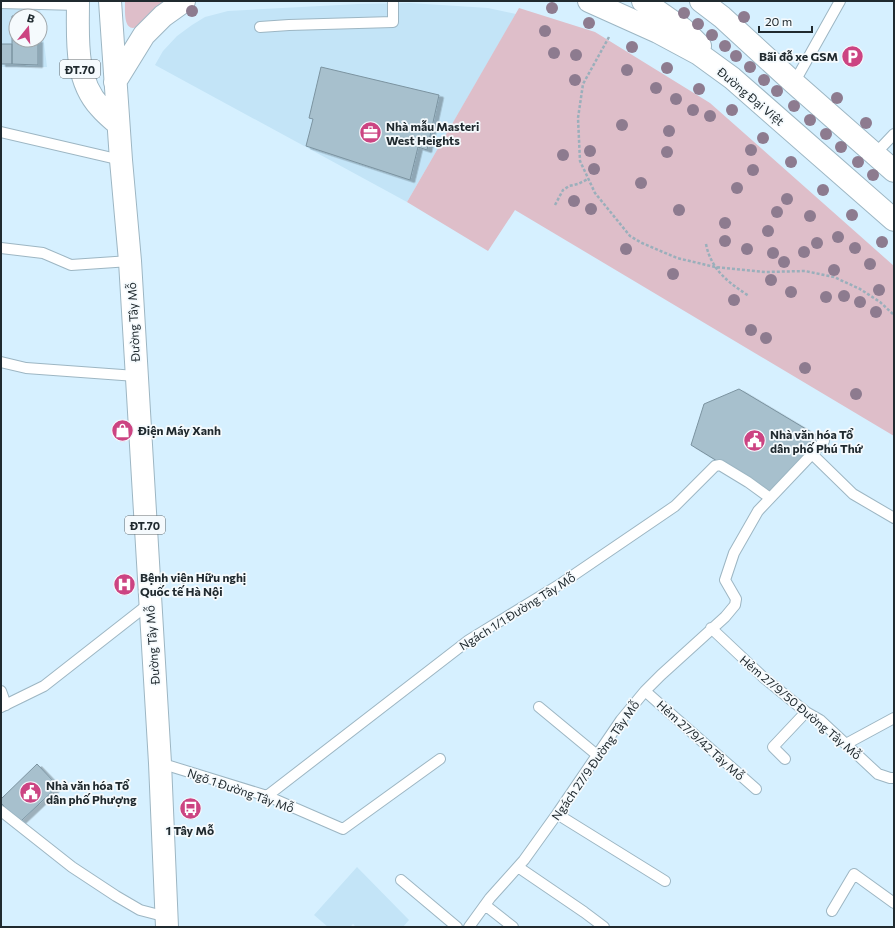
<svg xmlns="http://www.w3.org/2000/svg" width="895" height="928" viewBox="0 0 895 928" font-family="Commissioner,sans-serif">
	<defs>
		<filter id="shadow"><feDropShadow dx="4.5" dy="2.5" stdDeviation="0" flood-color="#0004"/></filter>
	</defs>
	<rect width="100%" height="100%" fill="#d6f0ff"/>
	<path fill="#c3e4f7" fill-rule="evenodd" d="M 1,1 L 39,1 L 47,67 L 1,67 ZM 16,16 L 40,16 L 40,40 L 16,40 Z
		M 410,3 L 488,8 L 516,14 L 407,202 L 155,65 L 163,51 L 177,36 L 192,25 L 205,17 L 228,11 L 358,4 Z
		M 357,867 L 409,920 L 403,927 L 356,927 L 353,924 L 350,927 L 328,927 L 314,915 Z"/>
	<path fill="#debec9" d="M 125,1 L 166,1 L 139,26 C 123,35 125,11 125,1 Z
		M 519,8 L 595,32 L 710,103 L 894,266 L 894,436 L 515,210 L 488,251 L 407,202 Z"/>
	<path fill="#a7c0cd" stroke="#7b93a0" filter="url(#shadow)" d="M 12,16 L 16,16 L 16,40 L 38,40 L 38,65 L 12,64 Z
		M 1,44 L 12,44 L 12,64 L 1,64 Z
		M 321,67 L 439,95 L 427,150 L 418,147 L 410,180 L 306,146 L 313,119 L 309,118 Z
		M 739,389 L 821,438 L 771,494 L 691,445 L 704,404 Z
		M 37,764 L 58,786 L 20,822 L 1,803 L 1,799 Z"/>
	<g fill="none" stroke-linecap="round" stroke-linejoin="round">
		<defs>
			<path id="lane" d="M 1,3 L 78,5
				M 260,27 L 289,25 L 393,22 L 393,1
				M 794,83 L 840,1
				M 1,132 L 121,160
				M 875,154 L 894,134
				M 1,248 L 43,253 L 71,265 L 130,261
				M 1,362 L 26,368 L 136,376
				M 812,454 L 824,441
				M 711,628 L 763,677 L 806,712 L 820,720 L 878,774 L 890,778 L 894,778
				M 1,691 L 6,705
				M 645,691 L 756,789
				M 1,707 L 44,686 L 150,603
				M 539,707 L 597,755
				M 846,744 L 894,718
				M 785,759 L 773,747 L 806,712
				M 160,763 L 267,796 L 343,829 L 440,759
				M 267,796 L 469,640 L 562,583 L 675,506 L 715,466 L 720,465 L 748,482 L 770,498
				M 1,811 L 72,867 L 116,896 L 140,910 L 167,917
				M 557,814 L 665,881
				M 518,867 L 584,912 L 604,927
				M 401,880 L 457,927
				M 485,905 L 513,927
				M 832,911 L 854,874 L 894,903
				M 469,927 L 490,898 L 524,860 L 557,814 L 621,720 L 645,691 L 661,675 L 725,617 L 735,605 L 736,599 L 725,580 L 734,553 L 758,511 L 812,454 L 853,494 L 894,518"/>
			<path id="secondary" d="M 589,1 L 658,32 L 699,54 L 732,78 L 894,220
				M 643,1 L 683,29 L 700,46
				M 701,1 L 722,17 L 794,83 L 894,171"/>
			<path id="primary" d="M 78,1 C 78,37 74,79 100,107 C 105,113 112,119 118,124
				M 110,1 L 121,160 L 130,261 L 160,763 L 167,927
				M 115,82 L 144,35 L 163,16 L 184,1"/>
		</defs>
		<use href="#lane" stroke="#9db6c3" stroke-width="12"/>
		<use href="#secondary" stroke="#9db6c3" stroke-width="24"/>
		<use href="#primary" stroke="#9db6c3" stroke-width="24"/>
		<path stroke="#9aafbb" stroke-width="2.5" stroke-dasharray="3 2" stroke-linecap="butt" d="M 609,37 L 583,84 L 578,118 L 580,161 L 595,193 L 630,236 L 642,243 L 677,258 L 715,267 L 765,272 L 805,271 L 834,277 L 860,289 L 880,302 L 894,315
			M 555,205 L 563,190 L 569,186 L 578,184 L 588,179
			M 706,244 C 711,270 729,283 749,296"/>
		<use href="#lane" stroke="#fff" stroke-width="10"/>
		<use href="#secondary" stroke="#fff" stroke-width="22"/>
		<use href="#primary" stroke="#fff" stroke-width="22"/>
	</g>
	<g fill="#8d7b8f">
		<circle cx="552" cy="8" r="6"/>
		<circle cx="192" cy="11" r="6"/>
		<circle cx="684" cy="13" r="6"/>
		<circle cx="744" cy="17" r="6"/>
		<circle cx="589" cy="23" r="6"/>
		<circle cx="698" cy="24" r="6"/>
		<circle cx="545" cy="31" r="6"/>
		<circle cx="712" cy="35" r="6"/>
		<circle cx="725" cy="46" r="6"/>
		<circle cx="632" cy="47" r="6"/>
		<circle cx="554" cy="53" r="6"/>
		<circle cx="576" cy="55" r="6"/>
		<circle cx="736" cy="56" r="6"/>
		<circle cx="750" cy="67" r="6"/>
		<circle cx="667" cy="68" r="6"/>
		<circle cx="627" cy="70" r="6"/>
		<circle cx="575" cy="80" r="6"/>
		<circle cx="764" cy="80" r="6"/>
		<circle cx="656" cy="88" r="6"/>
		<circle cx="699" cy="89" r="6"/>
		<circle cx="777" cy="91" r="6"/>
		<circle cx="837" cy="98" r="6"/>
		<circle cx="676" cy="99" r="6"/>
		<circle cx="794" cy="106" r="6"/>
		<circle cx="693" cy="110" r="6"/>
		<circle cx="732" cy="110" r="6"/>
		<circle cx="710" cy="116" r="6"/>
		<circle cx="810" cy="120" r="6"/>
		<circle cx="866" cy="123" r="6"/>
		<circle cx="622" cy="125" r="6"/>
		<circle cx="669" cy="131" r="6"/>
		<circle cx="826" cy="134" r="6"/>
		<circle cx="763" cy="138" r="6"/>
		<circle cx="841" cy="147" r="6"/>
		<circle cx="751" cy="150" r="6"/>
		<circle cx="590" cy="151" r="6"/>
		<circle cx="667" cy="152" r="6"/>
		<circle cx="563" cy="155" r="6"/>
		<circle cx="791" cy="162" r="6"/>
		<circle cx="858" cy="162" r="6"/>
		<circle cx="594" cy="169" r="6"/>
		<circle cx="753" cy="170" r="6"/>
		<circle cx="873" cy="175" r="6"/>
		<circle cx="641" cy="183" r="6"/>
		<circle cx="737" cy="188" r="6"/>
		<circle cx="823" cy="190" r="6"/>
		<circle cx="787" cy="199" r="6"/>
		<circle cx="574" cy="201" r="6"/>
		<circle cx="591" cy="209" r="6"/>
		<circle cx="679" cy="210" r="6"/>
		<circle cx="777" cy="212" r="6"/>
		<circle cx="852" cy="215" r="6"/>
		<circle cx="810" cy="216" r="6"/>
		<circle cx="725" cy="223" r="6"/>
		<circle cx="768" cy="231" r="6"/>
		<circle cx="838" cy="237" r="6"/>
		<circle cx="725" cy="241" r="6"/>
		<circle cx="882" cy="242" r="6"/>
		<circle cx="817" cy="243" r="6"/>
		<circle cx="855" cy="248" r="6"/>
		<circle cx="626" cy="249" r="6"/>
		<circle cx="747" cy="249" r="6"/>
		<circle cx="804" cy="252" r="6"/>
		<circle cx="773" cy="253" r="6"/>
		<circle cx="784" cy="262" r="6"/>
		<circle cx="870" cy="264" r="6"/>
		<circle cx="834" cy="270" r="6"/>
		<circle cx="673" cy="274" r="6"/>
		<circle cx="771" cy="280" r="6"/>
		<circle cx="879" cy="290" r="6"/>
		<circle cx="791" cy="292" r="6"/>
		<circle cx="844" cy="296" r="6"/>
		<circle cx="826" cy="297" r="6"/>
		<circle cx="734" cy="300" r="6"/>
		<circle cx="860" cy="302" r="6"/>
		<circle cx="876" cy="312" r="6"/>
		<circle cx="751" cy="330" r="6"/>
		<circle cx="766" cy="338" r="6"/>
		<circle cx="805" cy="368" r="6"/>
		<circle cx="856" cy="394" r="6"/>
	</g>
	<defs>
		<symbol id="parking-disc" viewBox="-11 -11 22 22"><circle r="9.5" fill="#cc4482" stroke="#f5fafd"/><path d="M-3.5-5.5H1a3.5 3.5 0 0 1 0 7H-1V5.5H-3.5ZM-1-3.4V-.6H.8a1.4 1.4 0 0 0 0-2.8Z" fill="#fff"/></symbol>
		<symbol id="office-disc" viewBox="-11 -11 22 22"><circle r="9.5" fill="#cc4482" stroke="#f5fafd"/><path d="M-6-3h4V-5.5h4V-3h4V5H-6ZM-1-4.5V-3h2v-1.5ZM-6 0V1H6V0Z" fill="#fff"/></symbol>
		<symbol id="shop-disc" viewBox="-11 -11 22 22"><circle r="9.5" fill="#cc4482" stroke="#f5fafd"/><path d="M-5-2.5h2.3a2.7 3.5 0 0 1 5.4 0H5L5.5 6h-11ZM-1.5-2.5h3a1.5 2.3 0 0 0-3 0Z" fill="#fff"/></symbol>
		<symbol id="civic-disc" viewBox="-11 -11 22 22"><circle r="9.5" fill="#cc4482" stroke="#f5fafd"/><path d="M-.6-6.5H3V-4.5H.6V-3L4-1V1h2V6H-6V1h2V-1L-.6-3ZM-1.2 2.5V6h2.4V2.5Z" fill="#fff"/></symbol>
		<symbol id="hospital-disc" viewBox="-11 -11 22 22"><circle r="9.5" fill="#cc4482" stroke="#f5fafd"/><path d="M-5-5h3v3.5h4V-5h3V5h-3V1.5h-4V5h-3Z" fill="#fff"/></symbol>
		<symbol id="bus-disc" viewBox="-11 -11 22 22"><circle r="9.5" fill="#cc4482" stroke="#f5fafd"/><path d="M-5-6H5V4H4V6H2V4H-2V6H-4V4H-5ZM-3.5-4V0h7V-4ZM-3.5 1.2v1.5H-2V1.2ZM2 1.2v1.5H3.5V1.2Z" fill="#fff"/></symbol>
	</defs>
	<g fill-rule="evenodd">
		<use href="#parking-disc" x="840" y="44" width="25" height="25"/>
		<use href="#office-disc" x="358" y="120" width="25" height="25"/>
		<use href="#shop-disc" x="110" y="418" width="25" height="25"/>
		<use href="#civic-disc" x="742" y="428" width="25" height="25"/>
		<use href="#hospital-disc" x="112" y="572" width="25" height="25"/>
		<use href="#civic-disc" x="18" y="780" width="25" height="25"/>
		<use href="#bus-disc" x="178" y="796" width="25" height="25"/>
	</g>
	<g text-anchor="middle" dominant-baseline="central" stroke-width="3.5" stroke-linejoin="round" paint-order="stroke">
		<g fill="#f5fafd" stroke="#60686d" stroke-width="1">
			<rect x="60" y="60" width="40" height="18" rx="3"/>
			<rect x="125" y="516" width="40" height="18" rx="3"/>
		</g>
		<g font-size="11" font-weight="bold" fill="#202a2f">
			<text x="80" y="69">ĐT.70</text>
			<text x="145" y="525">ĐT.70</text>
		</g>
		<g font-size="12" font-weight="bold" fill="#202a2f" stroke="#f5fafd" text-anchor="start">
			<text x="838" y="56" text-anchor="end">Bãi đỗ xe GSM</text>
			<text x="386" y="126">Nhà mẫu Masteri<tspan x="386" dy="14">West Heights</tspan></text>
			<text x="138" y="430">Điện Máy Xanh</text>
			<text x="770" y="434">Nhà văn hóa Tổ<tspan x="770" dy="14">dân phố Phú Thứ</tspan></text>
			<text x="140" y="577">Bệnh viện Hữu nghị<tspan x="140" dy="14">Quốc tế Hà Nội</tspan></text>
			<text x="46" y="785">Nhà văn hóa Tổ<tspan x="46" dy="14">dân phố Phượng</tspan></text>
			<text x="190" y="830" text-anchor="middle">1 Tây Mỗ</text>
		</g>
		<g font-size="12" fill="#202a2f" stroke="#f5fafd">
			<text transform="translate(751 96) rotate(40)">Đường Đại Việt</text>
			<text transform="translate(133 322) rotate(-93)">Đường Tây Mỗ</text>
			<text transform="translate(517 611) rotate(-32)">Ngách 1/1 Đường Tây Mỗ</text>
			<text transform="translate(152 645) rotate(-94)">Đường Tây Mỗ</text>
			<text transform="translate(801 707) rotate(40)">Hẻm 27/9/50 Đường Tây Mỗ</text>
			<text transform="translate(701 740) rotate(42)">Hẻm 27/9/42 Tây Mỗ</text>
			<text transform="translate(595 760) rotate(-55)">Ngách 27/9 Đường Tây Mỗ</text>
			<text transform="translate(241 790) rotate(19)">Ngõ 1 Đường Tây Mỗ</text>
		</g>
	</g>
	<rect width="895" height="928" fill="none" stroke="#202a2f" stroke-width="4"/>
	<g transform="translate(28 28) rotate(17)"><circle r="19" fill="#f5fafd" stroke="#a0a7ab"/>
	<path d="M0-3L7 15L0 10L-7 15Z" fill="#cc4482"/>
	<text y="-6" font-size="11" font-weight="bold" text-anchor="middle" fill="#202a2f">B</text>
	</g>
	<path d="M759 26v6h53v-6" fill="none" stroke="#202a2f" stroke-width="2"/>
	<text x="765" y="26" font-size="12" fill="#202a2f" stroke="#f5fafd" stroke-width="3" paint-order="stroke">20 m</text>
</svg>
